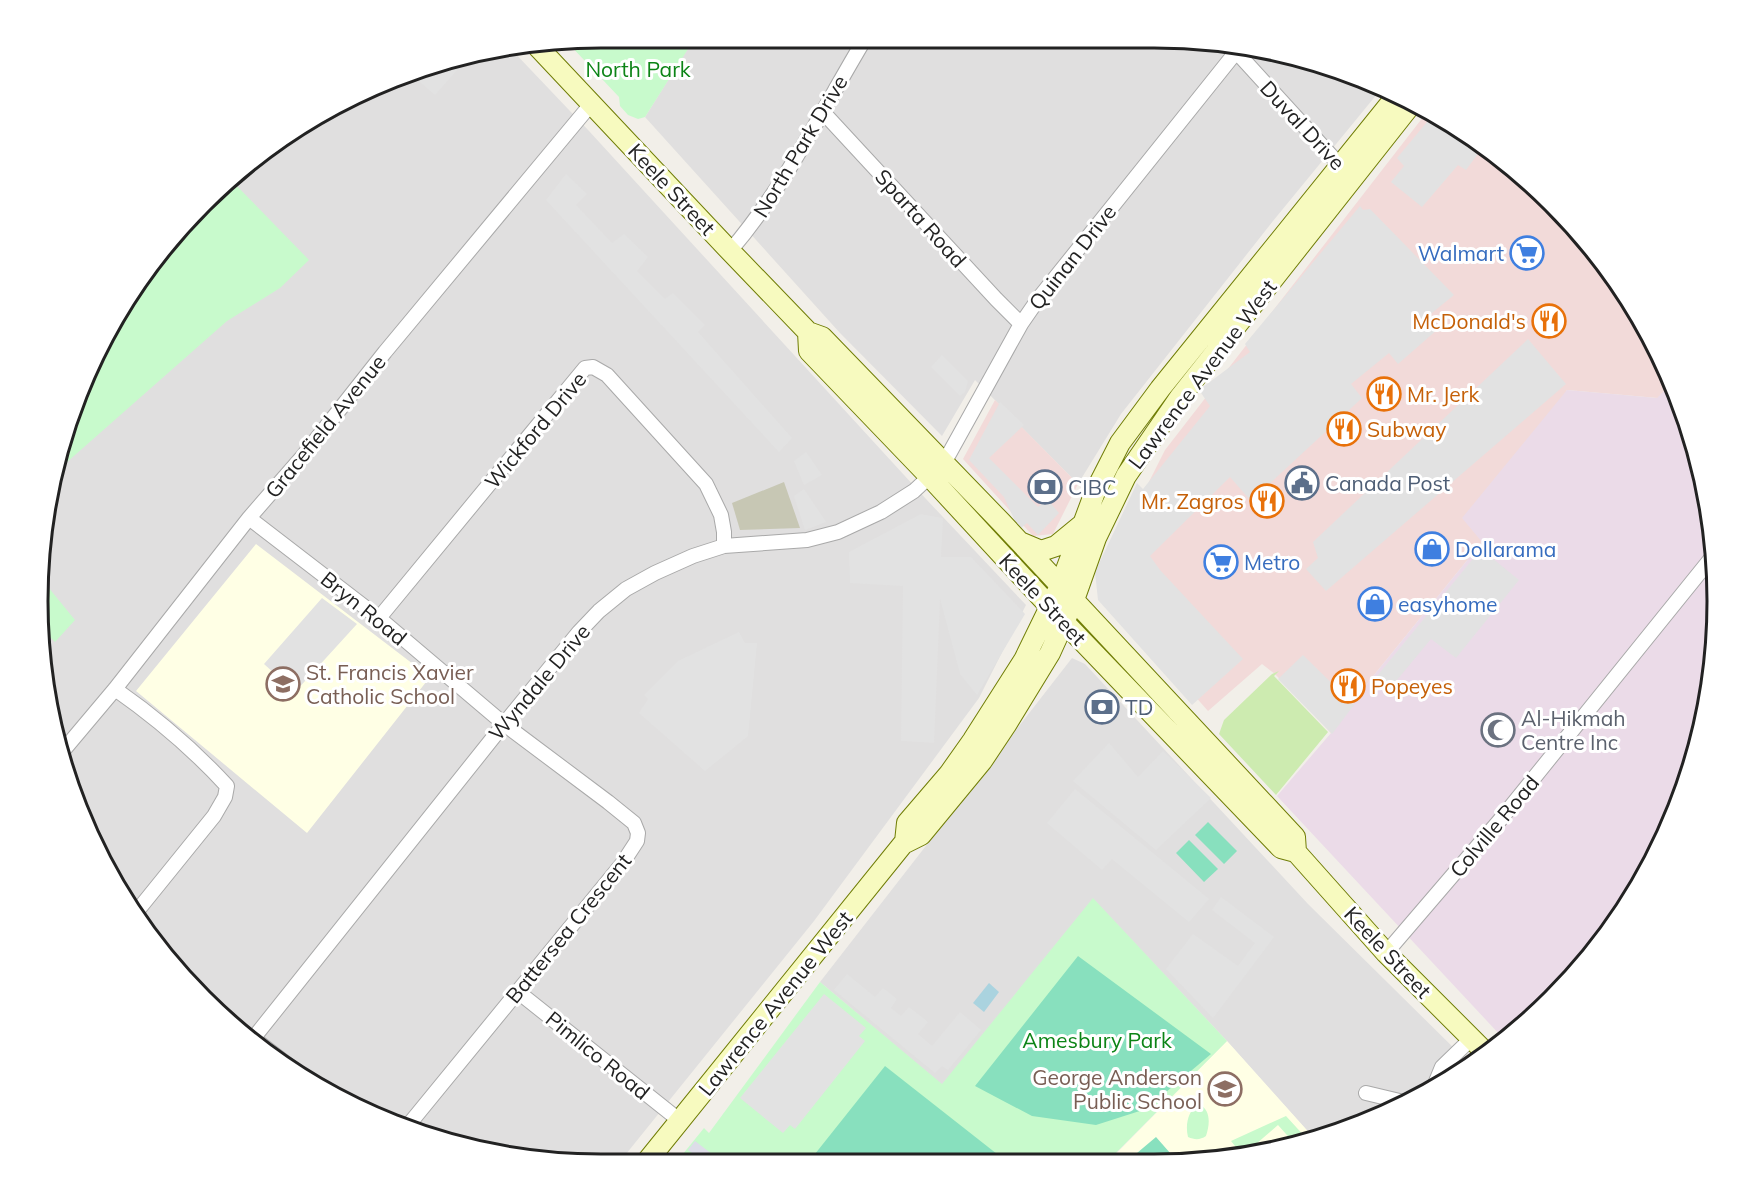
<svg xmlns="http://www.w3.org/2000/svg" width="1755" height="1202" viewBox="0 0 1755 1202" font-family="Mulish,sans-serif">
	<rect width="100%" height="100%" fill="#f2efe9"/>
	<path fill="#e0dfdf" d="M 695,37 L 1154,38 L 1264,48 L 1382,88 L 1273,221 L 1121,414 L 1078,484 L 975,380 L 942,436 L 840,333 L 645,117 Z
		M 511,49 L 589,131 L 926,499 L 1026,605 L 979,698 L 814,921 L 618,1164 L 601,1164 L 491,1154 L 385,1121 L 288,1069 L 202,999 L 96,851 L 48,711 L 42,528 L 81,385 L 177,230 L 288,132 L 455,57 Z
		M 1072,658 L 1085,664 L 1308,904 L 1467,1061 L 1404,1106 L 1313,1137 L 1227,1041 L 1093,899 L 942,1085 L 820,982 Z"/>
	<path fill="#f2dad9" d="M 1427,112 L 1553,203 L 1623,288 L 1673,382 L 1658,398 L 1567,390 L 1482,542 L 1370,680 L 1331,733 L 1275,674 L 1262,664 L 1208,711 L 1097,585 L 1165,450 Z
		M 995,400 L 1078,484 L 1053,534 L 1033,536 L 963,459 Z"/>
	<path fill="#ebdbe8" d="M 1673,382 L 1707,491 L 1717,601 L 1707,711 L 1674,817 L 1622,914 L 1552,1000 L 1501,1036 L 1277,796 L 1331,733 L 1370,680 L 1482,542 L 1462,518 L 1567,390 L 1657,398 Z"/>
	<path fill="#ffffe5" d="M 256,544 L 430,677 L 307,833 L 136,691 Z
		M 1227,1041 L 1313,1137 L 1264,1154 L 1154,1164 L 1105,1165 Z"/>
	<path fill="#c7c7b4" d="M 784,482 L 800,528 L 740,530 L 732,503 Z"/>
	<path fill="#cdebb0" d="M 1279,671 L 1274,676 L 1328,732 L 1276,795 L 1219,734 L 1224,720 L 1272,674 Z"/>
	<path fill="#c8facc" d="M 601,37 L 695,37 L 695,38 L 645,117 L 638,119 L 628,115 L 620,106 L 619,97 L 567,42 Z
		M 232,181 L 309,260 L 280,288 L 227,321 L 58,470 L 81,385 L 177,230 Z
		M 44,582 L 75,620 L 55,642 L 46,633 Z
		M 1093,898 L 1227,1041 L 1105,1164 L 674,1165 L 704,1128 L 709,1133 L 820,982 L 942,1084 Z
		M 1199,1104 C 1211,1110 1210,1124 1206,1136 C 1200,1140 1195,1140 1188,1137 C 1185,1125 1188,1110 1199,1104 Z
		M 1286,1116 L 1307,1139 L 1294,1143 L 1278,1125 L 1249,1150 L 1253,1155 L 1243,1156 L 1231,1141 Z"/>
	<path fill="#88e0be" d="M 1208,822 L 1237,851 L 1224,864 L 1195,835 Z
		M 1189,840 L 1218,869 L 1204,882 L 1176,853 Z
		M 1078,956 L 1211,1054 L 1146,1109 L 1096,1125 L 1032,1116 L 975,1086 Z
		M 885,1066 L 997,1154 L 985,1164 L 807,1164 Z
		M 1156,1137 L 1178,1162 L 1154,1165 L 1124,1164 Z"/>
	<path fill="#e2e2e2" d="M 446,61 L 457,70 L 435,95 L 413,76 Z
		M 1432,116 L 1480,151 L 1466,170 L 1458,165 L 1422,207 L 1391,182 L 1404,166 L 1397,158 Z
		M 566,174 L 587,194 L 576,205 L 612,243 L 624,234 L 648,257 L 637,271 L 665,299 L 673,293 L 705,325 L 698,332 L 792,438 L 779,452 L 546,200 Z
		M 1360,206 L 1363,210 L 1370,209 L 1454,295 L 1427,317 L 1438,329 L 1398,364 L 1389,353 L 1351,384 L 1362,398 L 1251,501 L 1230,477 L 1150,556 L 1160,570 L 1243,659 L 1192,705 L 1098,600 L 1095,572 L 1137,483 L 1143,489 L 1210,406 L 1199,390 L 1250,352 L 1245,344 Z
		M 1528,339 L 1566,384 L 1326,591 L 1306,569 L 1318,558 L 1313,542 Z
		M 942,355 L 968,381 L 965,392 L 960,396 L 931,367 Z
		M 1000,402 L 1024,425 L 989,458 L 1038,507 L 1047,499 L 1059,513 L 1038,535 L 1027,523 L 1019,530 L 1004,497 L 969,460 Z
		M 806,452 L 822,475 L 804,485 L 794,461 Z
		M 804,489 L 826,522 L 805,530 L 794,496 Z
		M 921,514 L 943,518 L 941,557 L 971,557 L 1025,614 L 977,695 L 960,674 L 940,599 L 934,743 L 901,741 L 903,586 L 850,583 L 849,552 Z
		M 1481,549 L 1519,580 L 1456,658 L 1431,639 L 1387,692 L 1373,681 Z
		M 322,598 L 357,624 L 295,692 L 264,664 Z
		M 739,632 L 745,643 L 757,643 L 748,736 L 705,771 L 639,713 L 648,699 L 644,695 L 678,661 Z
		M 1303,655 L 1354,705 L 1332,734 L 1278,679 Z
		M 1109,743 L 1138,777 L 1163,751 L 1211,798 L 1156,850 L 1073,781 Z
		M 1075,789 L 1209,899 L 1189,922 L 1112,859 L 1102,870 L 1047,823 Z
		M 1221,897 L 1274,937 L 1213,1018 L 1166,969 L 1193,934 L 1238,966 L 1255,943 L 1212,910 Z
		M 847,974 L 875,997 L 883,988 L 897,999 L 891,1008 L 901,1016 L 909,1007 L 928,1022 L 918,1034 L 932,1046 L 960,1012 L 981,1030 L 948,1070 L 942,1066 L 935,1073 L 834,990 Z
		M 824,994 L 866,1028 L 859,1036 L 865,1041 L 795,1129 L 790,1125 L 783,1133 L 740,1098 Z"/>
	<path fill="#dddde8" d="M 695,1141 L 725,1164 L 707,1164 L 688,1150 Z"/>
	<path fill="#aad3df" d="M 989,983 L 999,992 L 984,1012 L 973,1003 Z"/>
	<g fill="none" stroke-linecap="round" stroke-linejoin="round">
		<defs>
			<path id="street" d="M 1232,47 L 1346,172
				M 822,111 L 996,299 L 1021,324
				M 730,251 C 785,187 822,110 866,37
				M 249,518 L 379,618 L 504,724 L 608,802 L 634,823 L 638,833 L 637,841 L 622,864 L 406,1128
				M 379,618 L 585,368 L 593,367 L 607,375 L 706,484 L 721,515 L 724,532 L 724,546
				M 115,689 C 155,717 194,750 227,786 L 225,797 L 214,816 L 138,910
				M 62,752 L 115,689 L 249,518 L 303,456 L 385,352 L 592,103
				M 1386,953 L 1500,820 L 1713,556
				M 517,991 L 679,1120
				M 253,1038 L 308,1080
				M 252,1040 L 504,724 L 579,632 L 599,611 L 626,589 L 655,573 L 693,556 L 724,546 L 807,540 L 838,532 L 881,512 L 914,491 L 944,463 L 1021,324 L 1039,298 L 1236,52
				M 1435,1084 L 1442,1067 L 1472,1038
				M 1366,1093 L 1408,1103"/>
			<path id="secondary" d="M 537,46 L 730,251 L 808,332 L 822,337 L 1001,522 L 1295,837 L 1296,852
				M 808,332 L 809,351 L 930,477 L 1064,622 L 1281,848 L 1296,852 L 1386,953 L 1483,1050
				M 1022,543 L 1041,551 L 1056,546 L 1084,523
				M 905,842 L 907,823 L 949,774 L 973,740 L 1024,660 L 1060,586 L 1095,492 L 1120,443 L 1160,389 L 1398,94
				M 644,1165 L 903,844 L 921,835 L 982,761 L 1006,725 L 1050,653 L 1074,600 L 1096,538 L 1126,476 L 1180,397 L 1413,102"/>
		</defs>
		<use href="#street" stroke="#a9a9a9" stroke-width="16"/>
		<use href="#secondary" stroke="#707d05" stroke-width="22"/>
		<use href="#street" stroke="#fff" stroke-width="14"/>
		<use href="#secondary" stroke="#f7fabf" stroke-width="20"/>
	</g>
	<defs>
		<symbol id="supermarket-ring" viewBox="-11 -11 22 22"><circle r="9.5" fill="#fff" stroke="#3f7fe0" stroke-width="1.5"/><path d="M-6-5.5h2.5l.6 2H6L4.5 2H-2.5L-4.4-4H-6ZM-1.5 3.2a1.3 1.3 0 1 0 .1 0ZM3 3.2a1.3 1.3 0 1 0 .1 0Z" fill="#3f7fe0"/></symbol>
		<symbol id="restaurant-ring" viewBox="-11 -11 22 22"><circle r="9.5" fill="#fff" stroke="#e8710a" stroke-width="1.5"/><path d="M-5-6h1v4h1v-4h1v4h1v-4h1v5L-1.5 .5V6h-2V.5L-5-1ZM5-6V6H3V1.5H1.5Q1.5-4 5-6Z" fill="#e8710a"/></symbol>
		<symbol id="civic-ring" viewBox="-11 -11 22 22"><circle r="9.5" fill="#fff" stroke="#5c6f8a" stroke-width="1.5"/><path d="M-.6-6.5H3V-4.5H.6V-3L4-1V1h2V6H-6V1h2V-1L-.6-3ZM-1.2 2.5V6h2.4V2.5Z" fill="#5c6f8a"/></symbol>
		<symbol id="bank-ring" viewBox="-11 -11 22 22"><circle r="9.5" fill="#fff" stroke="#5c6f8a" stroke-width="1.5"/><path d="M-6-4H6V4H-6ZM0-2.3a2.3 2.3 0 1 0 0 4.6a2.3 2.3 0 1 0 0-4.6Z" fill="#5c6f8a"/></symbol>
		<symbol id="shop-ring" viewBox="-11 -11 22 22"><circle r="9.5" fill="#fff" stroke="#3f7fe0" stroke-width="1.5"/><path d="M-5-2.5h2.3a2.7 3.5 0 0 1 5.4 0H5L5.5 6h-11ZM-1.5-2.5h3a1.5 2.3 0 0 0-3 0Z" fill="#3f7fe0"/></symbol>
		<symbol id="school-ring" viewBox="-11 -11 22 22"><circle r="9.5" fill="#fff" stroke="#8d6e63" stroke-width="1.5"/><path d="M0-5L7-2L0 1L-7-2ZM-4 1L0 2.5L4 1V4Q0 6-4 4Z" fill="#8d6e63"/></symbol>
		<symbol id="mosque-ring" viewBox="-11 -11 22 22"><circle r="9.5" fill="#fff" stroke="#6b7280" stroke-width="1.5"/><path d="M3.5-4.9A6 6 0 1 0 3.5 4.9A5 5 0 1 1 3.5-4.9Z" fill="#6b7280"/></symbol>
	</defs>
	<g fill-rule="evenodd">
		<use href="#supermarket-ring" x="1508" y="234" width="38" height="38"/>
		<use href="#restaurant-ring" x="1530" y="302" width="38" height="38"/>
		<use href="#restaurant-ring" x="1365" y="375" width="38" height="38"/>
		<use href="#restaurant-ring" x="1325" y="410" width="38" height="38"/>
		<use href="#civic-ring" x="1283" y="464" width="38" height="38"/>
		<use href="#bank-ring" x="1026" y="468" width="38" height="38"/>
		<use href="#restaurant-ring" x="1248" y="482" width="38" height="38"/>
		<use href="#shop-ring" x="1413" y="530" width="38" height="38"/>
		<use href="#supermarket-ring" x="1202" y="543" width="38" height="38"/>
		<use href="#shop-ring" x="1356" y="585" width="38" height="38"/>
		<use href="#school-ring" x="264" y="665" width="38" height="38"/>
		<use href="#restaurant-ring" x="1329" y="667" width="38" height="38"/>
		<use href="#bank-ring" x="1083" y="688" width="38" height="38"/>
		<use href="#mosque-ring" x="1479" y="711" width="38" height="38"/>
		<use href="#school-ring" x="1206" y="1070" width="38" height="38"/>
	</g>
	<g text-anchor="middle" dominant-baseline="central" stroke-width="6" stroke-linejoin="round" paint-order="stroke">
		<g font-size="21" fill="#0c8416" stroke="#fff">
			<text x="638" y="69">North Park</text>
			<text x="1097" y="1040">Amesbury Park</text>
		</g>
		<g font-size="21" fill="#222" stroke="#fff">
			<text transform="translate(1303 125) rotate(47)">Duval Drive</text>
			<text transform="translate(800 146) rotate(-59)">North Park Drive</text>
			<text transform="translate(672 189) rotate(47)">Keele Street</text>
			<text transform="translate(921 218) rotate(48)">Sparta Road</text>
			<text transform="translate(1072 257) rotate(-52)">Quinan Drive</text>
			<text transform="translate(1202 374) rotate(-53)">Lawrence Avenue West</text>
			<text transform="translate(325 426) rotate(-51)">Gracefield Avenue</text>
			<text transform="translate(535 430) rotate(-50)">Wickford Drive</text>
			<text transform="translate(1043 599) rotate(47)">Keele Street</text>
			<text transform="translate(364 608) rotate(39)">Bryn Road</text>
			<text transform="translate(539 682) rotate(-50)">Wyndale Drive</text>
			<text transform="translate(1494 826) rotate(-50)">Colville Road</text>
			<text transform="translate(568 928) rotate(-51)">Battersea Crescent</text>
			<text transform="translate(1388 952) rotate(47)">Keele Street</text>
			<text transform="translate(775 1003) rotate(-51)">Lawrence Avenue West</text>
			<text transform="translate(598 1055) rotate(39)">Pimlico Road</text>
		</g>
		<g font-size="21" fill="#366cbe" stroke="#fff" text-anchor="start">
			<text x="1504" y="253" text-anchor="end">Walmart</text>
			<text x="1455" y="549">Dollarama</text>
			<text x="1244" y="562">Metro</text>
			<text x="1398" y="604">easyhome</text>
		</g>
		<g font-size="21" fill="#c56008" stroke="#fff" text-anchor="start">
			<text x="1526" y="321" text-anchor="end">McDonald's</text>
			<text x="1407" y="394">Mr. Jerk</text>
			<text x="1367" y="429">Subway</text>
			<text x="1244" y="501" text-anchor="end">Mr. Zagros</text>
			<text x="1371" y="686">Popeyes</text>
		</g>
		<g font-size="21" fill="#4e5e75" stroke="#fff" text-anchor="start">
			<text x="1325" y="483">Canada Post</text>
			<text x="1068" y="487">CIBC</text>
			<text x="1125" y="707">TD</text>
		</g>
		<g font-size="21" fill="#785e54" stroke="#fff" text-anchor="start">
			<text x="306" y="672">St. Francis Xavier<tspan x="306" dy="24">Catholic School</tspan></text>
			<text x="1202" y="1077" text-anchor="end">George Anderson<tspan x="1202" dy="24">Public School</tspan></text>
		</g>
		<g font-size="21" fill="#5b616d" stroke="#fff" text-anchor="start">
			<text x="1521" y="718">Al-Hikmah<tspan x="1521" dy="24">Centre Inc</tspan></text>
		</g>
	</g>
	<path d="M0 0H1755V1202H0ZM601 48H1154A553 553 0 0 1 1707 601V601A553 553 0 0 1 1154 1154H601A553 553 0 0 1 48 601V601A553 553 0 0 1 601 48Z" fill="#fff" fill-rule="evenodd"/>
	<path fill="none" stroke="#222" stroke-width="3" d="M601 48H1154A553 553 0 0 1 1707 601V601A553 553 0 0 1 1154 1154H601A553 553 0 0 1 48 601V601A553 553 0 0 1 601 48Z"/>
</svg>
